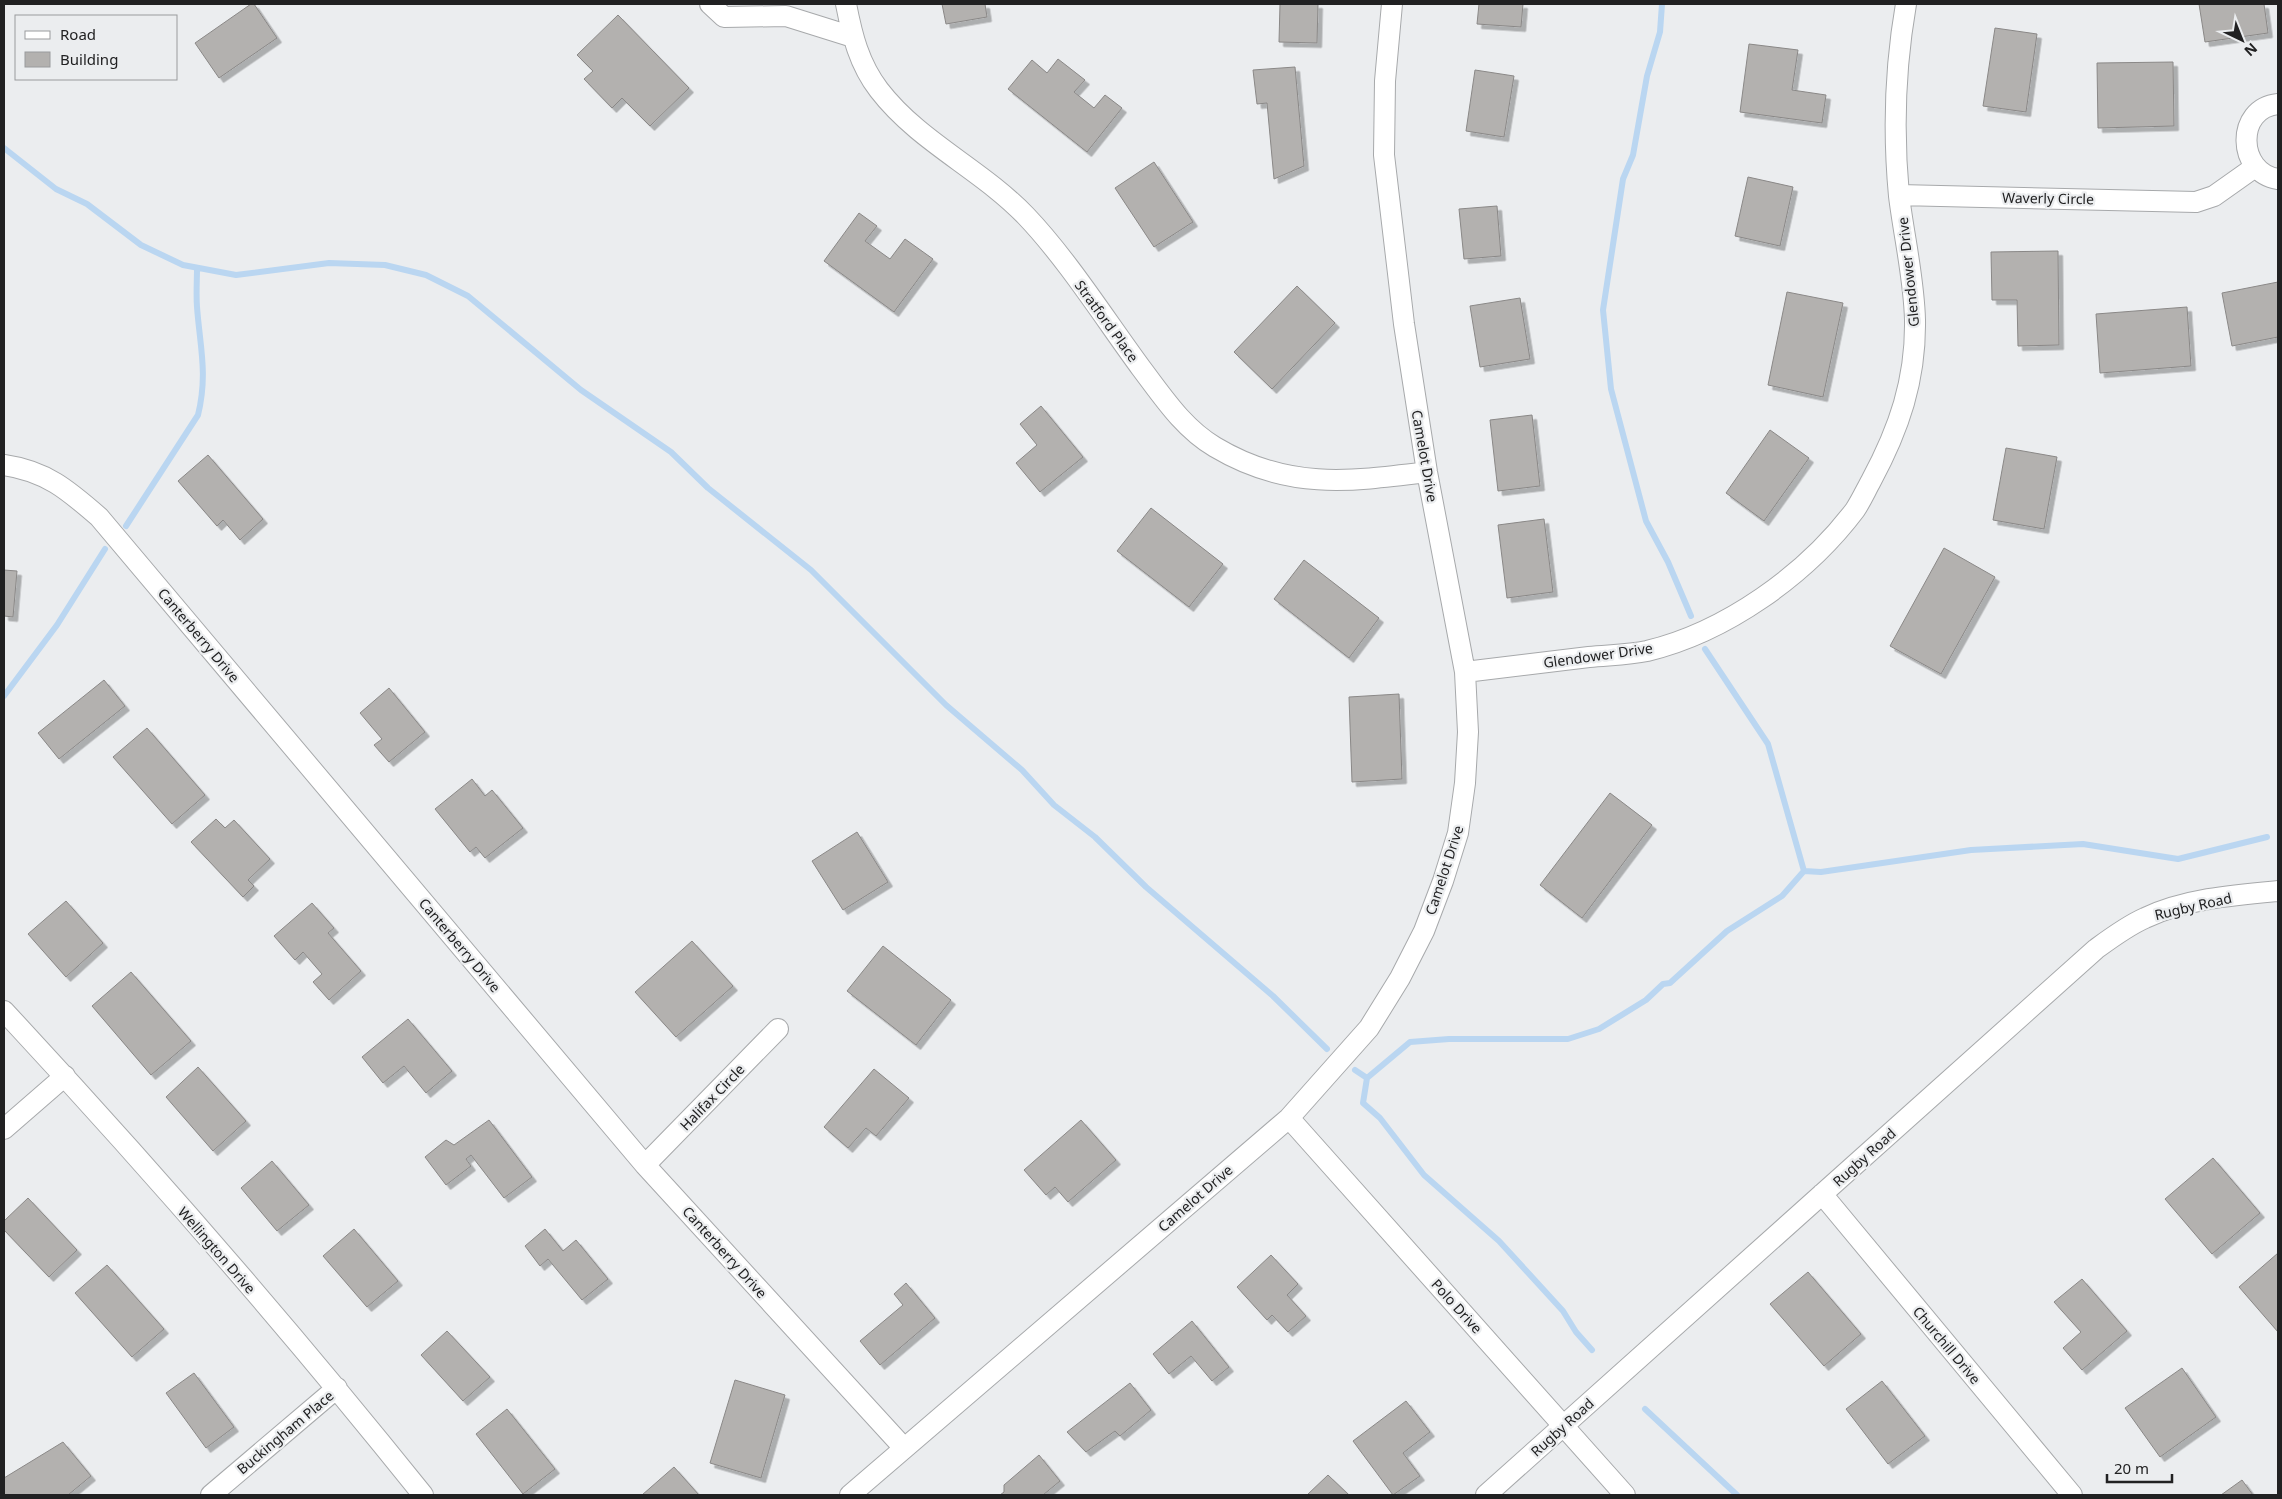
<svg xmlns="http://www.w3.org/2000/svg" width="2282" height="1499" viewBox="0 0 2282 1499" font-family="'Noto Sans',sans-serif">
	<defs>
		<filter id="shadow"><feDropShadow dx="4.5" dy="4.5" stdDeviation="0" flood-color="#0004"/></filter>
	</defs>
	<rect width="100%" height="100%" fill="#ebedef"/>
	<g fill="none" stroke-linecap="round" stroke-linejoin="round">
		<path stroke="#bad6f1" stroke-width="6" d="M 1662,4 L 1660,32 L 1647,76 L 1633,155 L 1623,179 L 1603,310 L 1611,389 L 1646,521 L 1668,562 L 1691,616
			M 4,148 L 56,189 L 87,204 L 141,245 L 183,265 L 236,275 L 329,263 L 385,265 L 426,275 L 468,296 L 581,390 L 671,452 L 708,488 L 811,570 L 946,705 L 1022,770 L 1054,805 L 1095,837 L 1146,887 L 1273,996 L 1327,1049
			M 126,526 L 198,415 C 208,374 200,347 197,307 C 196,294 197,281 197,268
			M 1705,649 L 1768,744 L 1804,871
			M 4,696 L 57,625 L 105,549
			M 1804,871 L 1821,872 L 1971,850 L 2083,844 L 2178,859 L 2267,837
			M 1355,1070 L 1367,1078
			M 1592,1350 L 1576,1332 L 1563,1311 L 1499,1241 L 1424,1175 L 1380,1118 L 1363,1103 L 1367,1078 L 1410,1042 L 1449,1039 L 1568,1039 L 1599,1029 L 1646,1000 L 1663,984 L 1670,983 L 1727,931 L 1782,896 L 1804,871
			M 1645,1409 L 1737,1495"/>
	</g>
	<path fill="#b3b1af" stroke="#8a8887" filter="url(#shadow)" d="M 251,4 L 254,4 L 277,38 L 219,78 L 195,43 Z
		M 942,4 L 985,4 L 987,17 L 946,24 Z
		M 1280,4 L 1318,4 L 1317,43 L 1279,42 Z
		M 1479,4 L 1523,4 L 1521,27 L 1477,24 Z
		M 2199,4 L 2264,4 L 2268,33 L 2205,42 Z
		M 618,15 L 689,88 L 650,126 L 622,98 L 612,108 L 584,79 L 593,71 L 577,55 Z
		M 1995,28 L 2037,34 L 2026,112 L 1983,106 Z
		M 1749,44 L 1798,50 L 1792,90 L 1826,95 L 1822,123 L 1740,112 Z
		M 1058,59 L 1085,80 L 1074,92 L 1094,108 L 1105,95 L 1122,108 L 1087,152 L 1008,89 L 1032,60 L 1047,73 Z
		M 2173,62 L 2174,126 L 2098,128 L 2097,63 Z
		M 1295,67 L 1304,166 L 1274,179 L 1267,103 L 1257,104 L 1253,70 Z
		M 1475,70 L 1514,76 L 1504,137 L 1466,131 Z
		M 1154,162 L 1193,222 L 1154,247 L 1115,188 Z
		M 1748,177 L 1793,187 L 1780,246 L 1735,236 Z
		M 1497,206 L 1501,256 L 1464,259 L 1459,209 Z
		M 859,213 L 877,226 L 865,241 L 890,259 L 905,239 L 933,259 L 894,312 L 824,261 Z
		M 2058,251 L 2059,345 L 2018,346 L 2017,300 L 1992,300 L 1991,252 Z
		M 2278,282 L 2278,337 L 2232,346 L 2222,293 Z
		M 1297,286 L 1335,323 L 1272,389 L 1234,352 Z
		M 1787,292 L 1843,303 L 1823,397 L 1768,385 Z
		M 1520,298 L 1530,359 L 1480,367 L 1470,306 Z
		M 2187,307 L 2191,366 L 2100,373 L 2096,314 Z
		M 1041,406 L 1083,457 L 1040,492 L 1016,463 L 1037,445 L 1020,424 Z
		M 1532,415 L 1540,486 L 1498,491 L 1490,420 Z
		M 1770,430 L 1809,458 L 1764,521 L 1726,493 Z
		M 2006,448 L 2057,457 L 2044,529 L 1993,520 Z
		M 208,455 L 263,519 L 240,540 L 223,520 L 217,526 L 178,481 Z
		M 1151,508 L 1223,564 L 1189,607 L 1117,551 Z
		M 1544,519 L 1553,592 L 1507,598 L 1498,525 Z
		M 1944,548 L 1995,577 L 1941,674 L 1890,646 Z
		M 1304,560 L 1379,618 L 1349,658 L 1274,599 Z
		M 4,570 L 17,571 L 13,617 L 4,616 Z
		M 104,680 L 125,706 L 59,759 L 38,733 Z
		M 389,688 L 425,732 L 389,762 L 374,745 L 382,739 L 360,713 Z
		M 1399,694 L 1402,779 L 1352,782 L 1349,697 Z
		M 147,728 L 205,795 L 172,824 L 113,757 Z
		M 472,779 L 485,796 L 492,790 L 523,828 L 485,858 L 476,847 L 470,852 L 435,809 Z
		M 1610,793 L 1652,825 L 1582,918 L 1540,885 Z
		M 216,819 L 225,828 L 234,820 L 270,859 L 248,880 L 254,886 L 243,897 L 191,842 Z
		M 857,832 L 888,882 L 843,910 L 812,861 Z
		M 66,901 L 103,943 L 66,977 L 28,934 Z
		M 312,903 L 334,928 L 328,933 L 361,971 L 329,1000 L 313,982 L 322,974 L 303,952 L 295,960 L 274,936 Z
		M 692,941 L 733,986 L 676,1037 L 635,992 Z
		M 883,946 L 951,1000 L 916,1045 L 847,991 Z
		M 131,972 L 191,1041 L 151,1075 L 92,1006 Z
		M 408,1019 L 452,1071 L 426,1093 L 404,1066 L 383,1083 L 362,1057 Z
		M 198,1067 L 246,1121 L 213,1151 L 166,1097 Z
		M 874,1069 L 909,1098 L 876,1136 L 866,1128 L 848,1148 L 824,1127 Z
		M 489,1120 L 532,1177 L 504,1198 L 471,1155 L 466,1159 L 471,1166 L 446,1185 L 425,1157 L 446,1140 L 454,1145 Z
		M 1081,1120 L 1116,1160 L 1068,1202 L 1055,1187 L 1046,1195 L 1024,1170 Z
		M 2213,1158 L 2260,1213 L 2212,1254 L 2165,1199 Z
		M 272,1161 L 309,1205 L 277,1231 L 241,1188 Z
		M 28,1198 L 77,1250 L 49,1277 L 4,1230 L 4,1221 Z
		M 354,1229 L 398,1281 L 367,1307 L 323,1256 Z
		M 545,1229 L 563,1251 L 576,1240 L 608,1279 L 582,1300 L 548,1259 L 540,1266 L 525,1246 Z
		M 2278,1253 L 2278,1332 L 2239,1287 Z
		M 1271,1255 L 1298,1284 L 1287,1295 L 1306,1316 L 1288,1332 L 1272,1315 L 1267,1320 L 1237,1287 Z
		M 107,1265 L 164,1329 L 132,1357 L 75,1293 Z
		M 1808,1272 L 1861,1334 L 1824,1366 L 1770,1304 Z
		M 2082,1279 L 2127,1331 L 2082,1370 L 2063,1348 L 2081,1332 L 2054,1302 Z
		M 906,1283 L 935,1318 L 880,1365 L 860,1341 L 903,1305 L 894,1294 Z
		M 1192,1321 L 1229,1367 L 1212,1381 L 1191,1356 L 1169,1374 L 1153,1354 Z
		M 447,1331 L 490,1377 L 463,1401 L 421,1355 Z
		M 2182,1368 L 2216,1417 L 2160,1457 L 2125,1408 Z
		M 194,1373 L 234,1427 L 206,1448 L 166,1393 Z
		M 735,1380 L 785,1395 L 761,1478 L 710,1463 Z
		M 1882,1381 L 1925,1436 L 1888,1464 L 1846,1409 Z
		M 1130,1383 L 1151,1410 L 1120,1436 L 1115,1431 L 1086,1452 L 1067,1432 Z
		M 1406,1401 L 1430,1432 L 1403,1453 L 1420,1476 L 1393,1495 L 1353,1441 Z
		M 507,1409 L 555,1469 L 523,1494 L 476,1434 Z
		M 63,1442 L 91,1476 L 68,1495 L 4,1495 L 4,1478 Z
		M 1039,1455 L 1060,1481 L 1043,1495 L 1000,1495 L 1004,1492 L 1004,1485 Z
		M 674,1467 L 699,1495 L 642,1495 Z
		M 1328,1475 L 1349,1495 L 1307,1495 Z
		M 2242,1480 L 2253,1495 L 2221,1495 Z"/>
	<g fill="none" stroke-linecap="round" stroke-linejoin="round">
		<defs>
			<path id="minor" d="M 710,4 L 724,17 L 786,16 L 853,37
				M 846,4 C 852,35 859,64 879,90 C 919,142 981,169 1026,216 C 1067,259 1105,319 1141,368 C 1163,397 1183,428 1215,447 C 1287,490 1348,482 1427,472
				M 2278,104 C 2235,108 2237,173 2278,179
				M 1899,195 L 2196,202 L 2214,196 L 2255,167
				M 4,465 C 46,471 68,490 99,517 L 645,1165 L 904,1448
				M 1465,672 C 1506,667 1548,662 1589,657 C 1608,655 1628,655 1647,651 C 1726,632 1806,575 1855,510 C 1861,501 1866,490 1871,481 C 1899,429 1916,380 1915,320 C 1914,278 1904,237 1899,196 C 1893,132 1895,67 1906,4
				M 4,1011 C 149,1167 290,1329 423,1495
				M 1289,1118 L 1625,1495
				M 4,1129 L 65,1076
				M 645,1165 L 778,1029
				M 1822,1194 L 2072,1495
				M 211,1495 L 337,1388
				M 850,1495 L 1289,1118 L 1369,1028 L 1400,978 L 1424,931 L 1443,881 L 1458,833 L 1465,783 L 1468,732 L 1465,672 L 1427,472 L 1404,324 L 1384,155 L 1385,81 L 1392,4
				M 1486,1495 L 2096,949 C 2111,938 2127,926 2145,918 C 2185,899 2234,895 2278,891"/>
		</defs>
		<use href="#minor" stroke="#a7a9ab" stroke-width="22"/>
		<use href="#minor" stroke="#fff" stroke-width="20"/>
	</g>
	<g text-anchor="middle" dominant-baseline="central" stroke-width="4.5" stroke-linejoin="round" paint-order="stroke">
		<g font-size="14" fill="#212122" stroke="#ebedef">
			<text transform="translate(2048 198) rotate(1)">Waverly Circle</text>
			<text transform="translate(1908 272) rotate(-96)">Glendower Drive</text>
			<text transform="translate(1107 321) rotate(54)">Stratford Place</text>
			<text transform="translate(1425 456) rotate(80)">Camelot Drive</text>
			<text transform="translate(199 635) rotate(50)">Canterberry Drive</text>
			<text transform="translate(1598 655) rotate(-8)">Glendower Drive</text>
			<text transform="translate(1444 870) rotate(-72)">Camelot Drive</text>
			<text transform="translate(2193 906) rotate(-13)">Rugby Road</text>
			<text transform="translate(460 945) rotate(50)">Canterberry Drive</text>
			<text transform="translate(712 1097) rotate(-46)">Halifax Circle</text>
			<text transform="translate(1864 1157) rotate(-42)">Rugby Road</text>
			<text transform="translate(1195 1198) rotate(-41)">Camelot Drive</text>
			<text transform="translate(217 1250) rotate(49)">Wellington Drive</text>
			<text transform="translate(725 1252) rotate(48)">Canterberry Drive</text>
			<text transform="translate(1457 1306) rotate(48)">Polo Drive</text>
			<text transform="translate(1947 1345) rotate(50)">Churchill Drive</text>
			<text transform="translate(1562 1427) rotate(-42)">Rugby Road</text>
			<text transform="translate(285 1432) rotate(-40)">Buckingham Place</text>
		</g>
	</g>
	<rect width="2282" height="1499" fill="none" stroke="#212122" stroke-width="10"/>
	<rect x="15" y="15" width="162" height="65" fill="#ebedef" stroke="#9a9b9d"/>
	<rect x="25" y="31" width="25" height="8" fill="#ffffff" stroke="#9a9b9d"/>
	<text x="60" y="40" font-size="15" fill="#212122">Road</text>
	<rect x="25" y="52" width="25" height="15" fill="#b3b1af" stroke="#9a9b9d"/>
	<text x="60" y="65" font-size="15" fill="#212122">Building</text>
	<g transform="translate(2242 40) rotate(137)" stroke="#ebedef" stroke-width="4" paint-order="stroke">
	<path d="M0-4L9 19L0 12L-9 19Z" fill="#212122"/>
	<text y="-8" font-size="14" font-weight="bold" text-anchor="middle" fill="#212122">N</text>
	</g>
	<path d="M2107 1474v8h65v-8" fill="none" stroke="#212122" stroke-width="2.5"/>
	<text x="2114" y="1474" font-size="15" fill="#212122" stroke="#ebedef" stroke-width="4" paint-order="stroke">20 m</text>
</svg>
